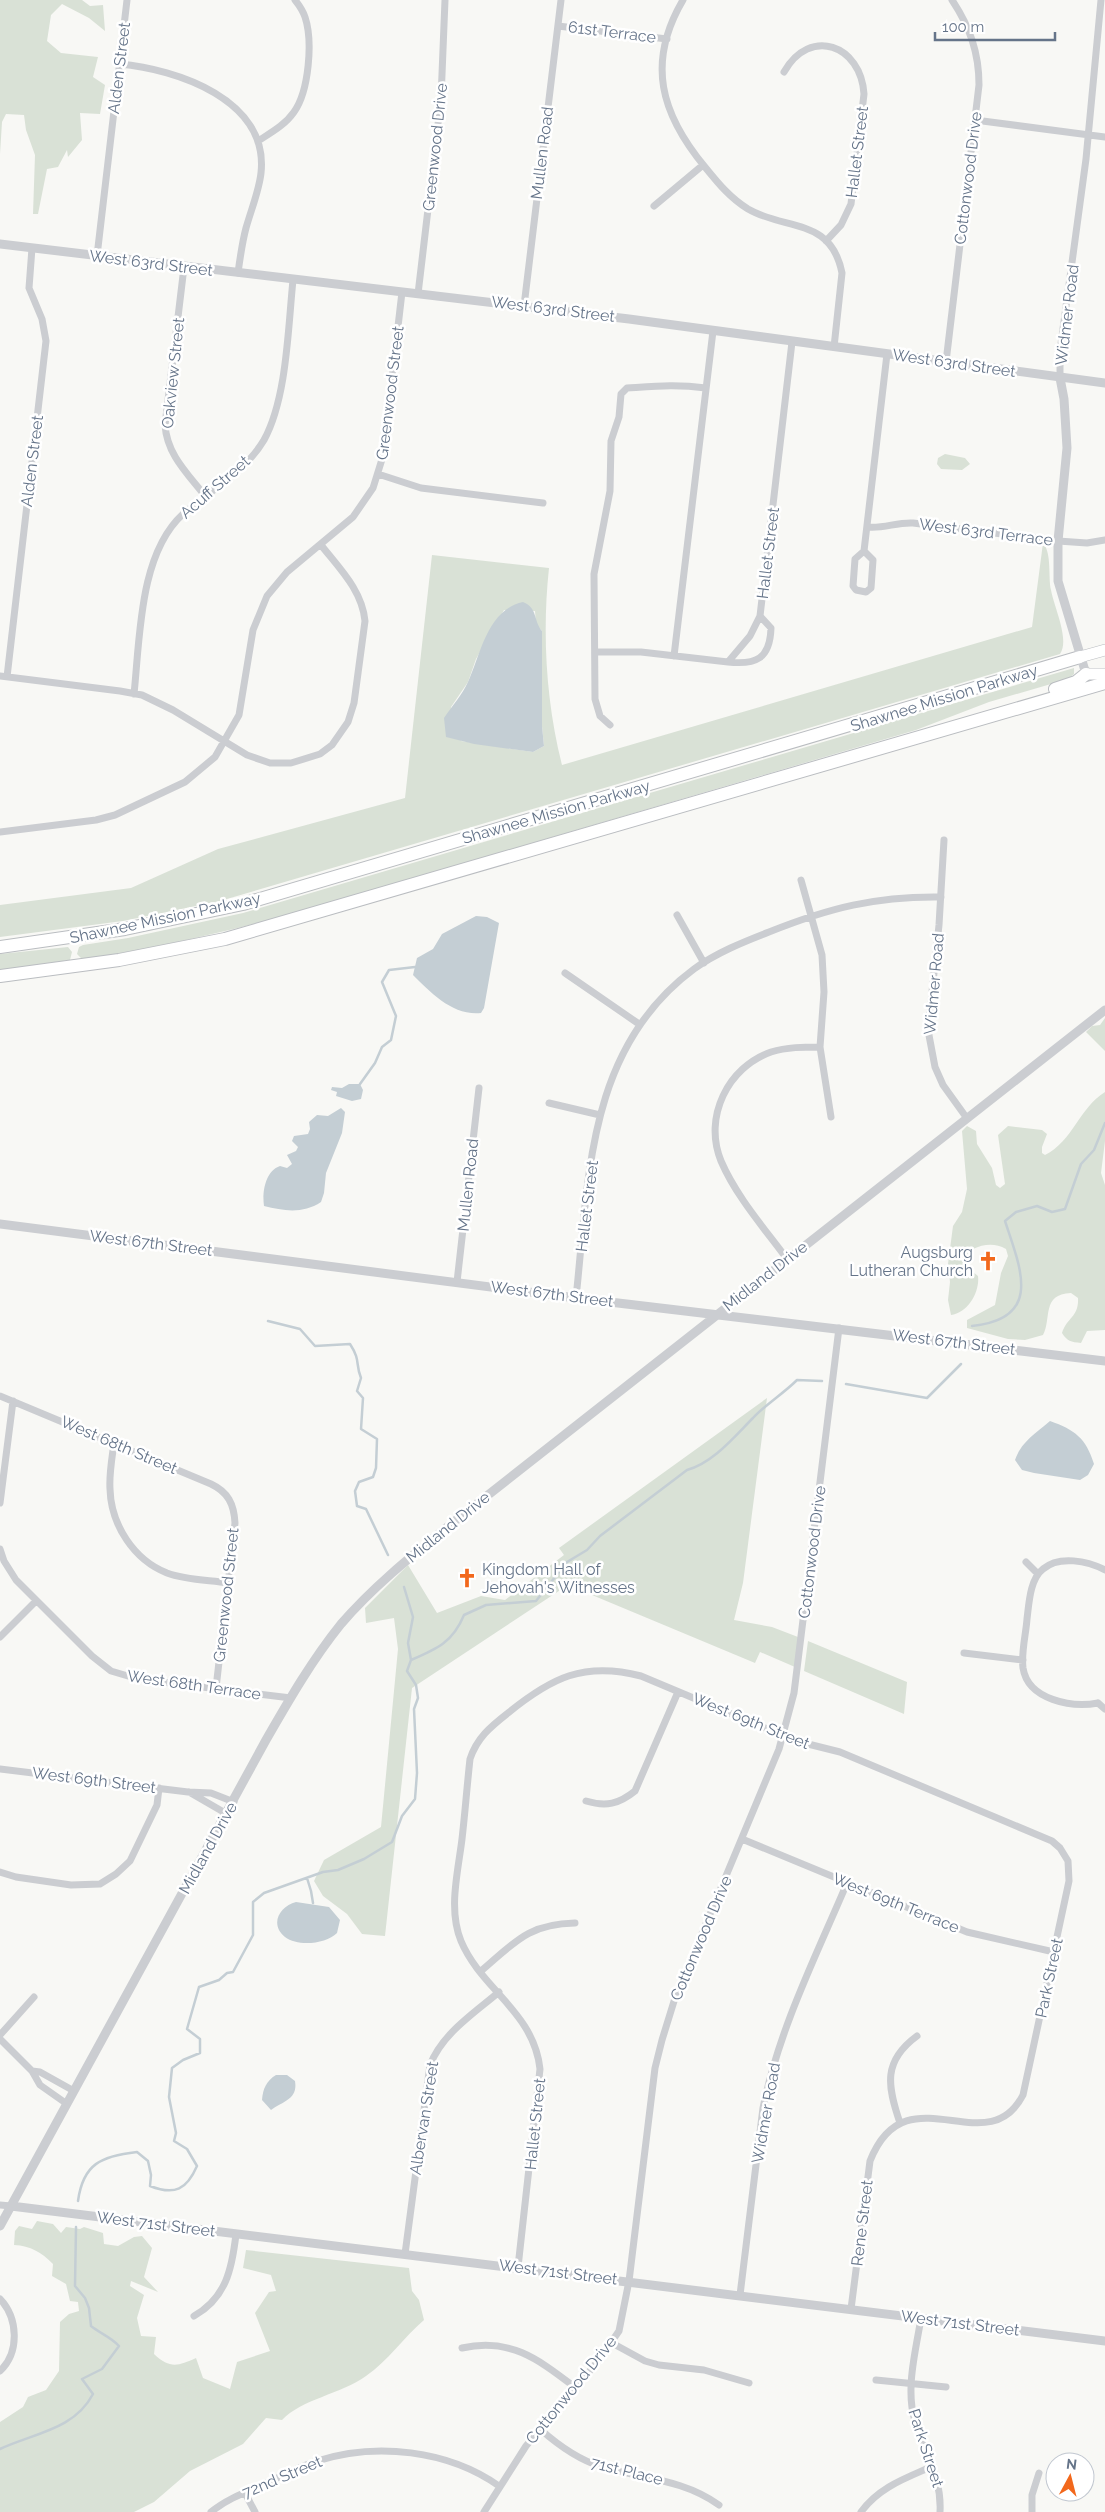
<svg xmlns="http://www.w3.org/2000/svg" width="1105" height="2512" viewBox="0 0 1105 2512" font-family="Raleway,sans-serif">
	<rect width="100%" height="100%" fill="#f8f8f5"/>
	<path fill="#d9e1d6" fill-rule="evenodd" d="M 0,0 L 82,0 L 90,6 L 103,5 L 105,31 L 89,18 L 62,4 L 51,15 L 47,41 L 61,53 L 98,57 L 93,77 L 105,85 L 100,114 L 80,113 L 82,140 L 68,157 L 67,150 L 58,167 L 47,169 L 38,214 L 33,214 L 35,155 L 26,130 L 24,115 L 6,114 L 2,122 L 0,154 Z
		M 945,454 L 965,458 L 970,464 L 962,470 L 941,469 L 937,464 L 938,458 Z
		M 1043,543 C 1052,553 1048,577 1051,590 C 1054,607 1070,640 1060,654 L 220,901 L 123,921 L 0,937 L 0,905 L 131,888 L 218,849 L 405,798 L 432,555 L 549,568 C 542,633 546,702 562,765 L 1032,627 ZM 504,610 L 535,611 L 536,624 L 542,631 L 542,726 L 544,746 L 533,752 L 461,741 L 451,707 L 468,682 L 476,659 Z
		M 1074,668 L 1074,674 L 1068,679 L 989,702 L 916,730 L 312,908 C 236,930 161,947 83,960 L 77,954 L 79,947 L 83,945 L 128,938 L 243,913 Z
		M 68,947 L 72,952 L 70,960 L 0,970 L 0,954 Z
		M 1105,1018 L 1105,1051 L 1086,1032 L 1092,1026 L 1100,1025 Z
		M 1105,1092 L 1105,1141 L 1101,1173 L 1105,1185 L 1105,1330 L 1087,1331 L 1081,1343 C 1071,1342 1067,1341 1062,1333 C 1067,1317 1079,1317 1078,1298 L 1071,1293 C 1041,1294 1052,1319 1043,1335 L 1025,1340 L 1008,1339 L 967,1328 L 967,1320 L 995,1305 L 1001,1273 L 1008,1256 L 1006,1249 C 995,1243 984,1244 973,1249 L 967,1267 L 978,1276 C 980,1292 968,1313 951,1315 L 948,1300 L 950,1282 L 948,1264 L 953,1226 L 962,1212 L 967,1189 L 962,1131 L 967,1126 L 976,1131 L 977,1144 L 992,1168 L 996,1185 L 1000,1188 L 1005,1184 L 998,1135 L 1008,1126 L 1042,1130 L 1047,1134 L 1042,1147 L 1042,1153 L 1045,1155 C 1073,1141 1079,1108 1105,1092 Z
		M 767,1398 L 743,1583 L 734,1620 L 772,1627 L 798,1637 L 795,1667 L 760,1652 L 755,1663 L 568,1585 L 412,1688 L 385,1936 L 362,1934 L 347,1914 L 323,1896 L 314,1881 L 324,1860 L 381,1827 L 398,1649 L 394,1618 L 366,1623 L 365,1608 L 408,1565 L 437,1613 L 481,1596 L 505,1600 L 564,1555 L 559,1548 Z
		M 808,1641 L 907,1682 L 904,1714 L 804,1671 Z
		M 37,2221 L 53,2224 L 61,2233 L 66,2227 L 80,2229 L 84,2227 L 103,2233 L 104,2244 L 118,2246 L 134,2237 L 142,2236 L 152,2248 L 144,2277 L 158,2292 L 131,2281 L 130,2286 L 144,2295 L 137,2318 L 141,2336 L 156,2337 L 154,2354 C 170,2369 178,2366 196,2358 L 203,2378 L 230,2389 L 237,2362 L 270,2351 L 255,2313 L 269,2292 L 276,2291 L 271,2275 L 243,2268 L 246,2250 L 409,2268 L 412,2291 L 419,2300 L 424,2320 C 404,2337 388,2361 366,2376 C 341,2394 302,2399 282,2420 L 266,2418 L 243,2444 L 190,2471 L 154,2502 L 134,2512 L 0,2512 L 0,2422 L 23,2407 L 28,2397 L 46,2390 L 59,2371 L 60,2322 L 69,2314 L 79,2311 L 78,2302 L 70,2301 L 66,2284 L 52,2276 L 53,2264 C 41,2252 31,2246 14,2245 L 15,2231 L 19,2226 L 32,2229 Z"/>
	<path fill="#c4ced4" d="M 523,602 C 538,608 533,620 542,631 L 542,726 L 544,746 L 533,752 L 474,744 L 446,737 L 444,718 C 452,706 462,695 468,682 C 481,654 487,610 523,602 Z
		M 476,916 L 487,917 L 499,923 L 484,1008 L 481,1013 C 453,1016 431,993 413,975 L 417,958 L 433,949 L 442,934 Z
		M 349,1084 L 360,1084 L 363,1090 L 361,1099 L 352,1101 L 336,1096 L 337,1092 L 331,1090 L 332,1087 L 342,1088 Z
		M 341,1108 L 345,1112 L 342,1133 L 326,1173 L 324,1193 L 321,1202 C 303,1214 284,1211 264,1206 C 262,1193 265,1171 280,1166 L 287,1168 L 292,1164 L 287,1155 L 296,1151 L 298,1147 L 292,1141 L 294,1136 L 308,1134 L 310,1129 L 309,1122 L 317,1115 L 328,1116 Z
		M 1050,1421 C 1075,1430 1086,1438 1094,1464 L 1088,1475 L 1080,1480 L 1034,1473 L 1022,1470 L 1015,1460 C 1021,1442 1036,1433 1050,1421 Z
		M 296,1902 L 329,1907 L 340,1920 L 337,1933 C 326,1944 298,1947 285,1937 C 269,1924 280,1906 296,1902 Z
		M 276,2075 L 287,2075 L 295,2081 C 298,2099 284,2101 271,2110 L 262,2100 C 263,2089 266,2081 276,2075 Z"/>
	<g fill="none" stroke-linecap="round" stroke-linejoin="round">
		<path stroke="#c4ced4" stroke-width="2.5" d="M 360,1084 L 375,1063 L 382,1047 L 391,1040 L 396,1016 L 382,982 L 389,970 L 415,967
			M 268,1321 L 300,1329 L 315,1346 L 350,1344 C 361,1361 355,1363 361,1378 L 357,1391 L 363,1398 L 361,1429 L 377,1439 L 376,1468 L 373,1477 L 359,1482 L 355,1491 L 357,1506 L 366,1509 L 388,1555
			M 972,1326 C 1044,1319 1020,1267 1005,1221 L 1016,1212 L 1037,1206 L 1052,1212 L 1065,1209 L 1081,1164 L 1094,1150 L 1105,1123
			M 846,1384 L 927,1398 L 961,1364
			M 404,1587 L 413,1617 L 408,1643 L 411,1660
			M 307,1878 L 311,1891 L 313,1903
			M 78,2201 C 83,2164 101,2156 137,2152 L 148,2161 L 151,2175 L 150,2186 C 175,2196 187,2189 197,2166 L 187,2149 L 174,2141 L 176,2133 L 169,2097 L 172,2068 L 183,2060 L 200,2053 L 200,2039 L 187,2029 L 199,1987 L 219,1980 L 227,1973 L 233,1972 L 253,1935 L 253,1902 L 264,1893 L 323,1872 L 338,1870 L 364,1859 L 392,1842 L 402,1816 L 415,1799 L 417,1773 L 414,1709 L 418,1698 L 416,1685 L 407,1671 L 411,1660 C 437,1649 453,1642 464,1615 L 486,1605 L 536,1601 L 567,1562 L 587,1550 L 600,1536 L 687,1470 C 713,1463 734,1437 753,1418 C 766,1404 783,1394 797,1380 L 822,1381
			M 0,2449 C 34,2433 74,2430 93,2394 L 82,2379 L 102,2369 L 119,2346 C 111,2337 101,2334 91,2326 L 89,2308 L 85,2298 L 75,2286 L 76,2227"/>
		<defs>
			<path id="trunk" d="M 1080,657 L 1105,650
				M 1086,674 L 1105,674"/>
			<path id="motorway" d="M 1055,689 L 1076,682 L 1086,674
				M 0,947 L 125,929 L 243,904 L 1080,657
				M 0,976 L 119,960 L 225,939 L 1105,683"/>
		</defs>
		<use href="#trunk" stroke="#babdc1" stroke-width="12"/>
		<use href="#motorway" stroke="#babdc1" stroke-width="14"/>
		<path stroke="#cbcdd1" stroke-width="7" d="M 683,0 C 646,63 661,114 705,167 C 718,183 730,198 748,209 C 786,231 831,217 842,273 L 834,347
			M 558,26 L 667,39
			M 119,64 C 177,69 269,100 261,173 C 259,191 251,210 246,228 C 242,243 240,258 238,273
			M 784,72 C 810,26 861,45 864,94 L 851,204 L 841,225 L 826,241
			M 975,120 L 1105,137
			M 258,141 C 272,132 285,125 294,112 C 309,91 313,41 305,17 C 303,11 299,5 295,0
			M 654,206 L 703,165
			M 97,256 L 127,0
			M 184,267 L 165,425 C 167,455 188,474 205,496
			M 418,294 L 441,99 L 445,0
			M 524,306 L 561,0
			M 946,362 L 979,85 C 979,53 970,27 952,0
			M 1060,378 L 1060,351 L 1086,159 L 1101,0
			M 378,474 L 421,488 L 543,503
			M 867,527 C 883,529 897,522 913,523 L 1058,541 L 1087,543 L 1105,540
			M 864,551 L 873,560 L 871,588 L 866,592 L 856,590 L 853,586 L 855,559 L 864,551 L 887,354
			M 595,652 L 641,652 L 728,662 L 750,636 L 760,616 L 792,342
			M 674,656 L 713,331
			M 728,662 C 756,665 770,659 771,628 L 760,616
			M 0,676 L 120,691 L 142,695 L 173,710 L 247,755 L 270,763 L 291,763 L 320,754 L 332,745 L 348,722 L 354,703 L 365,621 C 362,590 339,568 321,545
			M 7,677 L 46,341 L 42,319 L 29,288 L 32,248
			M 134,694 C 140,638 139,554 183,514 C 210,491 246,471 264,440 C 287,398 288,328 293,280
			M 610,725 L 600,716 L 595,699 L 594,574 L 610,491 L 611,441 L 619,417 L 621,394 L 627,388 C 657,386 676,384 706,388
			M 0,832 L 96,820 L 115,815 L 185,782 L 215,757 L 239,715 L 253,630 L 267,596 L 287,572 L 353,517 L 373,488 L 383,456 L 402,292
			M 944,840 L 939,925 L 928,1030 L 935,1067 L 943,1085 L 966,1117
			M 801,880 L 822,955 L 824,992 L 820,1047 L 831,1117
			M 677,915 L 704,963
			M 565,973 L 639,1024
			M 549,1103 L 600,1115
			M 787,1259 C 764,1228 736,1196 721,1161 C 703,1117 728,1067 771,1052 C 787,1047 804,1047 820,1047
			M 457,1282 L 479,1088
			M 576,1298 C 589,1177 587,1048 694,969 C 716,953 743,942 769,932 C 829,908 876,896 941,897
			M 0,1396 L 211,1484 C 228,1492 234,1504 235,1523 L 216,1688
			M 114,1443 C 112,1458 109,1474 110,1489 C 111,1525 134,1560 167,1573 C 186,1580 208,1580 228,1583
			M 0,1503 L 13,1401
			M 0,1549 L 4,1561 L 16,1580 L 92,1656 L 111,1671 L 138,1679 L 291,1698
			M 1026,1562 L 1038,1574
			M 0,1637 L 36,1601
			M 964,1653 L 1023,1660
			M 1098,1703 C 1072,1708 1028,1700 1023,1668 C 1021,1652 1026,1634 1027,1619 C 1029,1603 1030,1579 1043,1569 C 1059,1555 1088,1561 1105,1570
			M 1098,1703 L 1105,1709
			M 0,1769 L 188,1792 L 211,1793 L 234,1802
			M 189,1792 L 227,1814
			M 586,1801 C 606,1807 619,1804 635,1791 L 678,1692
			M 742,1839 L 967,1932 L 1054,1952
			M 0,1872 L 16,1877 L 71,1885 L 100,1884 L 116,1874 L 130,1861 L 157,1805 L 159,1788
			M 481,1971 C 515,1942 528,1924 575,1923
			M 0,2035 L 34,1997
			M 0,2039 L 32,2071 L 40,2085 L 67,2104
			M 32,2071 L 40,2072 L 74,2091
			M 900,2123 C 887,2085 883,2061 917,2036
			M 0,2205 L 11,2206
			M 405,2254 L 430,2065 C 443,2033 473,2014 499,1992
			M 518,2267 L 540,2069 C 534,2012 481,1989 461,1941 C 448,1909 458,1872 462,1839 C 465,1813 467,1786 470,1759 C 477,1738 490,1727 508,1713 C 551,1678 584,1661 641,1676 L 796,1741 L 840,1752 L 1052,1841 L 1060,1848 L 1068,1861 L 1069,1881 L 1023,2095 C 987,2165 906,2069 870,2161 L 851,2309
			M 740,2295 L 763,2108 C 779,2029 816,1956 847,1883
			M 0,2299 C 18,2318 20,2352 0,2371
			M 194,2316 C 226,2298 232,2269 236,2234
			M 921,2318 C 916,2350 905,2389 915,2421 C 924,2454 942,2476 940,2512
			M 612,2343 L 645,2361 L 659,2365 L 704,2370 L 749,2383
			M 462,2348 C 511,2337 539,2360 576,2388
			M 876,2380 L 946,2387
			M 540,2429 C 558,2445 579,2460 602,2467 C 643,2479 683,2479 719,2505
			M 245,2493 L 255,2512
			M 211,2512 C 228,2498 249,2491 269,2482 C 284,2475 301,2466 317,2461 C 376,2442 448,2450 499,2486
			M 484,2512 L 526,2446 L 599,2360 L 619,2331 L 629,2281 L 655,2068 L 662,2040 L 675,1998 L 779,1749 L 794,1693 L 839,1328
			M 861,2512 C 879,2487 906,2478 933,2466
			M 1032,2512 L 1032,2495 L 1039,2473"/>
		<path stroke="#cbcdd1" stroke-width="9" d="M 0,244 L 629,319 L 1105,383
			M 1060,378 L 1064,399 L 1067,448 L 1058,541 L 1058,581 L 1086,674
			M 0,1224 L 576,1298 L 1105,1361
			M 11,2206 L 1105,2341
			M 0,2226 L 266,1740 C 289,1700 312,1660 341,1624 C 372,1588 409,1558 446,1528 L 1105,1010"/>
		<use href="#trunk" stroke="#fff" stroke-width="11"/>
		<use href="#motorway" stroke="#fff" stroke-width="12"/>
	</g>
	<defs>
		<symbol id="church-bare" viewBox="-9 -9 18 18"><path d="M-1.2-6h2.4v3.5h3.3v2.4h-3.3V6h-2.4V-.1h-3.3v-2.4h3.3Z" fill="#f2681c" stroke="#fff" stroke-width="2.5" paint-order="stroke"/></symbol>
	</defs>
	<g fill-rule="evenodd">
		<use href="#church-bare" x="974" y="1247" width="28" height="28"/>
		<use href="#church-bare" x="453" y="1564" width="28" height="28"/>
	</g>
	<g text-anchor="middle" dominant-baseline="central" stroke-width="5" stroke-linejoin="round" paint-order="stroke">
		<g font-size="16" fill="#657489" stroke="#fff">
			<text transform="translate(612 32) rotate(7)">61st Terrace</text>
			<text transform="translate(119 68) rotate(-83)">Alden Street</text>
			<text transform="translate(435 147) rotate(-84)">Greenwood Drive</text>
			<text transform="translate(857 152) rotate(-83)">Hallet Street</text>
			<text transform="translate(542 153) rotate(-83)">Mullen Road</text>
			<text transform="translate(968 178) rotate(-83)">Cottonwood Drive</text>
			<text transform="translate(151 263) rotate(7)">West 63rd Street</text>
			<text transform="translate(553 309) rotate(7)">West 63rd Street</text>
			<text transform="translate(1067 315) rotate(-83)">Widmer Road</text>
			<text transform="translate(954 363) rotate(8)">West 63rd Street</text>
			<text transform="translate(173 373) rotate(-84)">Oakview Street</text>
			<text transform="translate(390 393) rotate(-83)">Greenwood Street</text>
			<text transform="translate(32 461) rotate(-83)">Alden Street</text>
			<text transform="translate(215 487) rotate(-41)">Acuff Street</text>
			<text transform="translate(986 532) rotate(7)">West 63rd Terrace</text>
			<text transform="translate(768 553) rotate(-83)">Hallet Street</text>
			<text transform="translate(944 698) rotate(-17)">Shawnee Mission Parkway</text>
			<text transform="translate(556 812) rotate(-16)">Shawnee Mission Parkway</text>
			<text transform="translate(165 918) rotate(-12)">Shawnee Mission Parkway</text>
			<text transform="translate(934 984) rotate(-85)">Widmer Road</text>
			<text transform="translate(468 1185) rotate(-84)">Mullen Road</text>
			<text transform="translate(587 1206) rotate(-83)">Hallet Street</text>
			<text transform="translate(151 1243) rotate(7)">West 67th Street</text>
			<text transform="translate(765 1276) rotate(-38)">Midland Drive</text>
			<text transform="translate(552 1294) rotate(7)">West 67th Street</text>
			<text transform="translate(954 1342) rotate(7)">West 67th Street</text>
			<text transform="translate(119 1445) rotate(23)">West 68th Street</text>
			<text transform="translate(448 1527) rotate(-39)">Midland Drive</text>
			<text transform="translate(812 1552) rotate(-83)">Cottonwood Drive</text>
			<text transform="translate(226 1595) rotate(-84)">Greenwood Street</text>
			<text transform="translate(194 1685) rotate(8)">West 68th Terrace</text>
			<text transform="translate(751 1721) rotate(22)">West 69th Street</text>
			<text transform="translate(94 1780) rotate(7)">West 69th Street</text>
			<text transform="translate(208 1848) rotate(-61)">Midland Drive</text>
			<text transform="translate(896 1903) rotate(22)">West 69th Terrace</text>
			<text transform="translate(701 1938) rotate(-67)">Cottonwood Drive</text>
			<text transform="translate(1049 1978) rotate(-78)">Park Street</text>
			<text transform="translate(766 2113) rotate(-80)">Widmer Road</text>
			<text transform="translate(424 2118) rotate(-81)">Albervan Street</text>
			<text transform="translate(535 2124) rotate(-84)">Hallet Street</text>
			<text transform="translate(862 2223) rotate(-83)">Rene Street</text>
			<text transform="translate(156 2224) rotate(7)">West 71st Street</text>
			<text transform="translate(558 2272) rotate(7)">West 71st Street</text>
			<text transform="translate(960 2323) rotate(7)">West 71st Street</text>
			<text transform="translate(571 2390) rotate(-51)">Cottonwood Drive</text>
			<text transform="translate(926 2448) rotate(72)">Park Street</text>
			<text transform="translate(627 2471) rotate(14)">71st Place</text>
			<text transform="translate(282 2477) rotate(-23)">72nd Street</text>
		</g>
		<g font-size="16" fill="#657489" stroke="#fff" text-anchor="end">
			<text x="973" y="1252">Augsburg<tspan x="973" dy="18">Lutheran Church</tspan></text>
			<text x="482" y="1569" text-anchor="start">Kingdom Hall of<tspan x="482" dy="18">Jehovah's Witnesses</tspan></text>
		</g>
	</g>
	<g transform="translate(1070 2477) rotate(7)"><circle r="24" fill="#ffffff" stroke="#c1c7d0"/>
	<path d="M0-4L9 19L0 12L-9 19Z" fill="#f2681c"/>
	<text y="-8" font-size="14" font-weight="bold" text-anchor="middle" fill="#657489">N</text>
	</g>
	<path d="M935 32v8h120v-8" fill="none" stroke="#657489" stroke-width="2.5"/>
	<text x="942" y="32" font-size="15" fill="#657489" stroke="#ffffff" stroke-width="4" paint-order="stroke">100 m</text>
</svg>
